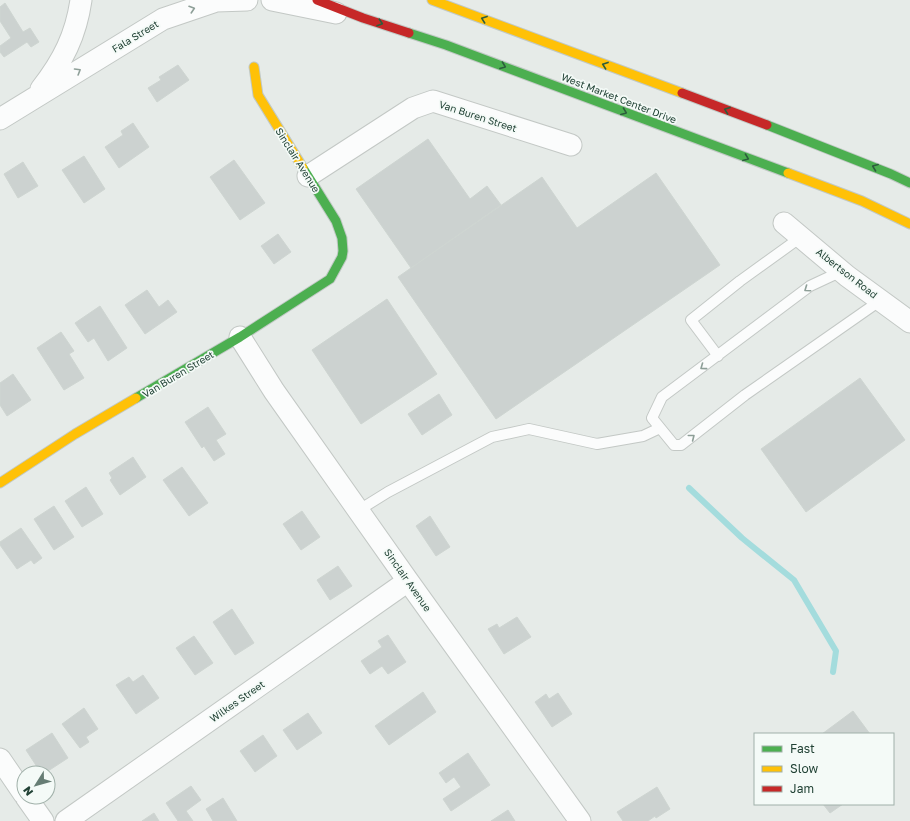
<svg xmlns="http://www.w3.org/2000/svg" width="910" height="821" viewBox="0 0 910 821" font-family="'Golos Text',sans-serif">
	<rect width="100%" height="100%" fill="#e6ebe8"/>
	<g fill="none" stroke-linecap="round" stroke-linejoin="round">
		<path stroke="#a4dcdd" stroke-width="6" d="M 689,488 L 742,538 L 794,580 L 836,651 L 833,672"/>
	</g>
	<path fill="#ccd2d0" stroke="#ced5d1" d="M 5,3 L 23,32 L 30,28 L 39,42 L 31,47 L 27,42 L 4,57 L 0,52 L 0,46 L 11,38 L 0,21 L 0,7 Z
		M 178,65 L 189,80 L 157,102 L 148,88 L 161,80 L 159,77 Z
		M 133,123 L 149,147 L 119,168 L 105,147 L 123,135 L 121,131 Z
		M 428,139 L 470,199 L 487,186 L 501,205 L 411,268 L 356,189 Z
		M 84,156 L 105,189 L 84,203 L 62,170 Z
		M 234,160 L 265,203 L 240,220 L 210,177 Z
		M 23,162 L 38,186 L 18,198 L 4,174 Z
		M 656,173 L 720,265 L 496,419 L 398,277 L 542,177 L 577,228 Z
		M 278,234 L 291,252 L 274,264 L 261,246 Z
		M 147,290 L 159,307 L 168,300 L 177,312 L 145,334 L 125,305 Z
		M 387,299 L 437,374 L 361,424 L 312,350 Z
		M 100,306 L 127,348 L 108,361 L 94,338 L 88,342 L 75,323 Z
		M 61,332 L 74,351 L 69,354 L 84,378 L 64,390 L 37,348 Z
		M 13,374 L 31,400 L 7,416 L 0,405 L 0,383 Z
		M 860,378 L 905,440 L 806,512 L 761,449 Z
		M 439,394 L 452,415 L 422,435 L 408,414 Z
		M 208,407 L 226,434 L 216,440 L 225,454 L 214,461 L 204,446 L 202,448 L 185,422 Z
		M 133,457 L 146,477 L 120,495 L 110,480 L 112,478 L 109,473 Z
		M 182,467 L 208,503 L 189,516 L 163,480 Z
		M 86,487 L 103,514 L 82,527 L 65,501 Z
		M 54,506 L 74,537 L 54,550 L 34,519 Z
		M 302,511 L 320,537 L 301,550 L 283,524 Z
		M 430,516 L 450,547 L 436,556 L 416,526 Z
		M 21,528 L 42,558 L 34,564 L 31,560 L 17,569 L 0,545 L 0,542 Z
		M 338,566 L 352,586 L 330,600 L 317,580 Z
		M 232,609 L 254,643 L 235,655 L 213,622 Z
		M 517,617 L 531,637 L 504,654 L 488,629 L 497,624 L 499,628 Z
		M 388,635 L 406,662 L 388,674 L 382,666 L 370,674 L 361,661 L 382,647 L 378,641 Z
		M 194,636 L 213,663 L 195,675 L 176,648 Z
		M 143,675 L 159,698 L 136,714 L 116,685 L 129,677 L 133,682 Z
		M 423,692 L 436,712 L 389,745 L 375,726 Z
		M 558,693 L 572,714 L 552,727 L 535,702 L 546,694 L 549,699 Z
		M 84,708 L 98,729 L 86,737 L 89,742 L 80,748 L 62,724 Z
		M 853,711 L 870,734 L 822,734 Z
		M 308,713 L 322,733 L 297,750 L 283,730 Z
		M 52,733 L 68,758 L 45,773 L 41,773 L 26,750 Z
		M 263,735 L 277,756 L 255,772 L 240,751 Z
		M 468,753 L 490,785 L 451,811 L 443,799 L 461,787 L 454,777 L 446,783 L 439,773 Z
		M 191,786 L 201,800 L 186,811 L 193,821 L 178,821 L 166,803 Z
		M 657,787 L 670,809 L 656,818 L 655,816 L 648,821 L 623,821 L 617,812 Z
		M 223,798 L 237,821 L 213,821 L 206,809 Z
		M 823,804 L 843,804 L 830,813 Z
		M 508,810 L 515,821 L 491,821 Z
		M 154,813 L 159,821 L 142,821 Z"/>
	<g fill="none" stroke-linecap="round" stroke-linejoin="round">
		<defs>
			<path id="lane" d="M 842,271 L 810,286 L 662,397 L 652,418 L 674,445 L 681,445 L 745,395 L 881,300
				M 718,356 L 691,320 L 740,281 L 801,237
				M 359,510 L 388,492 L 492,437 L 529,429 L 597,444 L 643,436 L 660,428"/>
			<path id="street" d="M 272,0 L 336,13
				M 41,89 C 63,61 76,35 81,0
				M 0,119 L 163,19 L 216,1 L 247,0
				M 308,176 L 413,108 L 433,101 L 571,145
				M 784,223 L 847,276 L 910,322
				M 240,337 L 274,391 L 408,581 L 580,821
				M 0,759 L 24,794
				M 26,797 L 43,821
				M 66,821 L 408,581"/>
			<path id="fast" d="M 409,33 L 446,45 L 788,173
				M 767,125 L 891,174 L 910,183
				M 136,398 L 240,337 L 330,279 L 342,257 L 343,251 L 342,238 L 336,221 L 303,168"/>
			<path id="slow" d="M 432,0 L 682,93
				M 254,67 L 258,95 L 303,168
				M 788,173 L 862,201 L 910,224
				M 0,483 L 75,434 L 136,398"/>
			<path id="jam" d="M 317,0 L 363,18 L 409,33
				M 682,93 L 767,125"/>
		</defs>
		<use href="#lane" stroke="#c3c8c5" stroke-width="12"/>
		<use href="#street" stroke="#c3c8c5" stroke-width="23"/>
		<use href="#fast" stroke="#c1c9c5" stroke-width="11"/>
		<use href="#slow" stroke="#c1c9c5" stroke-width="11"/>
		<use href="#jam" stroke="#c1c9c5" stroke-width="11"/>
		<use href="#lane" stroke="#fbfcfc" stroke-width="10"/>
		<use href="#street" stroke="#fbfcfc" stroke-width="21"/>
		<use href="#fast" stroke="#4caf50" stroke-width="9"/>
		<use href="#slow" stroke="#ffc107" stroke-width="9"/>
		<use href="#jam" stroke="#c62828" stroke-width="9"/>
	</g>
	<defs><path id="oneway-chevron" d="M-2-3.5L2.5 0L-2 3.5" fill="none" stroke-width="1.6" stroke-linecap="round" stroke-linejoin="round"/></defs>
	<g stroke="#8e9f98">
		<use href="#oneway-chevron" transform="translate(192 9) rotate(-18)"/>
		<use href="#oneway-chevron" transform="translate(78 71) rotate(-31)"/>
		<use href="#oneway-chevron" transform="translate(807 289) rotate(145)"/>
		<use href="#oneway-chevron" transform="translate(703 367) rotate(144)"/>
		<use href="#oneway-chevron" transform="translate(692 437) rotate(-38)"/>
	</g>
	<g stroke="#2c5d3c">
		<use href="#oneway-chevron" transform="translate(484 19) rotate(-160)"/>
		<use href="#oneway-chevron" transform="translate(380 23) rotate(18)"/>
		<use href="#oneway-chevron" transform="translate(605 65) rotate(-160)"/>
		<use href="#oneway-chevron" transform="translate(503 66) rotate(21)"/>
		<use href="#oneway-chevron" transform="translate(727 110) rotate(-160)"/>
		<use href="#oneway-chevron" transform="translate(624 112) rotate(21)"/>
		<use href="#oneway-chevron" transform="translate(746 158) rotate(21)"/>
		<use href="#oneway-chevron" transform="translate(875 167) rotate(-159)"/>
	</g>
	<g text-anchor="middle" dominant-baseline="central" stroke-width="3.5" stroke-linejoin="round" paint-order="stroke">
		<g font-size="10" fill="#214235" stroke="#f4faf7">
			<text transform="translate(135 36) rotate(-31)">Fala Street</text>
			<text transform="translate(619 98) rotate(21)">West Market Center Drive</text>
			<text transform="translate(478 116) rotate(18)">Van Buren Street</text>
			<text transform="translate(298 160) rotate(58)">Sinclair Avenue</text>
			<text transform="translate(847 273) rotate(38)">Albertson Road</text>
			<text transform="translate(178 374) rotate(-31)">Van Buren Street</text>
			<text transform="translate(408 580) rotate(55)">Sinclair Avenue</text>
			<text transform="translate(237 701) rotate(-35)">Wilkes Street</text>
		</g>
	</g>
	<rect x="754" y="733" width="140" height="72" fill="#f4faf7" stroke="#a0b0a9"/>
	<rect x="762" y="746" width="20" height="6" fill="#4caf50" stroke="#a0b0a9"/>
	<text x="790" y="753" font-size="12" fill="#214235">Fast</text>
	<rect x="762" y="766" width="20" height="6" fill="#ffc107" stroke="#a0b0a9"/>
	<text x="790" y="773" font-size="12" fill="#214235">Slow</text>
	<rect x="762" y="786" width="20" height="6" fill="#c62828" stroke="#a0b0a9"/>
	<text x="790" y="793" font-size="12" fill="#214235">Jam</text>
	<g transform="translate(36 785) rotate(233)"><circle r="19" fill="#f4faf7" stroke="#a0b0a9"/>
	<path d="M0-3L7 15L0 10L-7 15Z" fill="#667d74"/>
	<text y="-6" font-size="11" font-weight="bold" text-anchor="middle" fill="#214235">N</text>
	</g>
</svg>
